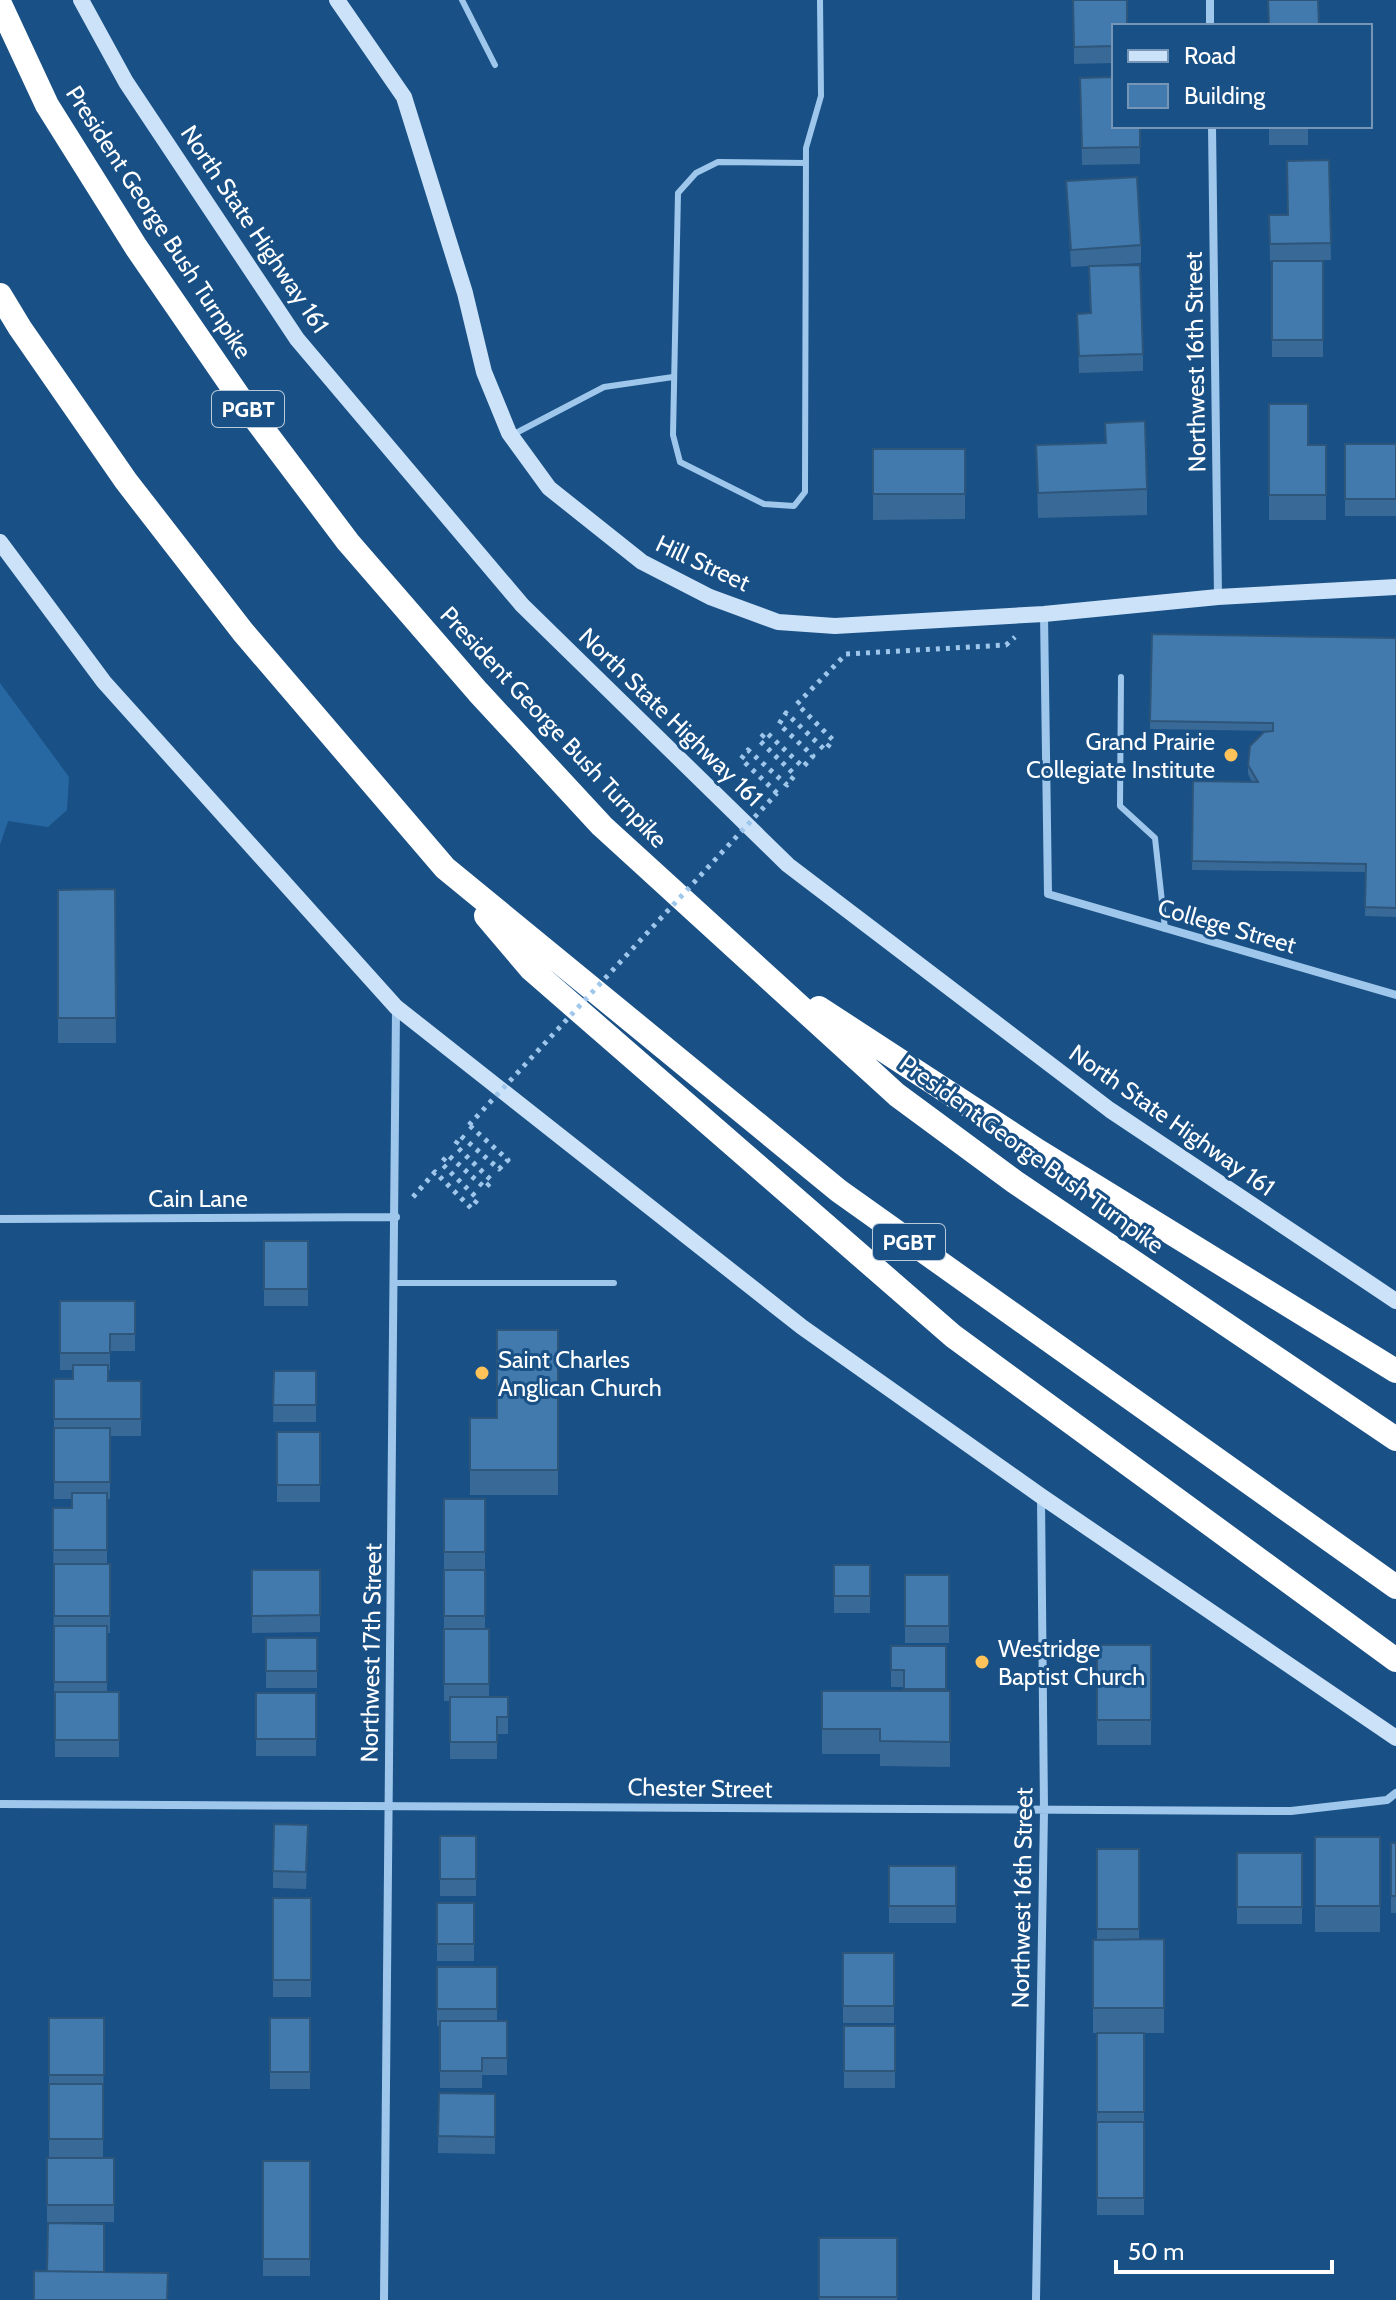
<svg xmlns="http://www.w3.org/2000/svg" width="1396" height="2300" viewBox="0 0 1396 2300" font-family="Cabin,sans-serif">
	<rect width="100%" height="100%" fill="#195085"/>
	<path fill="#2868a2" d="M 0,683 L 69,777 L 67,810 L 48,827 L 8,821 L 0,845 Z"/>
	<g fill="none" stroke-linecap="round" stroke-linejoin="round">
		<path stroke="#9fc7ec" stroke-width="5" stroke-dasharray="4 6" stroke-linecap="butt" d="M 777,793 L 741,759 L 748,750 L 787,785 L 795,775 L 759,740 L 766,732 L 803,767 L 813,756 L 779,724 L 786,713 L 825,750 L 833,740 L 797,704 L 846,654 L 1006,645 L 1015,637
			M 413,1197 L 435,1172 L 471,1208 L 478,1199 L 441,1163 L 448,1155 L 485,1188 L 492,1181 L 455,1145 L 461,1136 L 499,1169 L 508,1160 L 469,1125"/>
		<path stroke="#9fc7ec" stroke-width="6" d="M 462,0 L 495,65
			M 806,163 L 718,162 L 696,173 L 678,193 L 673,435 L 680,462 L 764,504 L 794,506 L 805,492 L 806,148 L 821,96 L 820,0
			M 514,434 L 604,387 L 673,377
			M 1121,677 L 1120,806 L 1155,838 L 1165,929
			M 395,1283 L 614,1283"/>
		<path stroke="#9fc7ec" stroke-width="8" d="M 1210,0 L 1210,26
			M 1212,126 L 1218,597
			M 1044,614 L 1048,894 L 1396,995
			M 0,1219 L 396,1217
			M 0,1804 L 1291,1811 L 1387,1800 L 1396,1793
			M 384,2300 L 396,1009
			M 1036,2300 L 1044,1811 L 1041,1497"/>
		<path stroke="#cbe2f9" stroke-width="16" d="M 81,0 L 126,82 L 297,339 L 522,605 L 788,865 L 1110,1110 L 1396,1301
			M 337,0 L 404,97 L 465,293 L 484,372 L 509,433 L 549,488 L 642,562 L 710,597 L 778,622 L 835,626 L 1044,614 L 1218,597 L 1396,587
			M 0,542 L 104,682 L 396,1007 L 802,1327 L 1041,1496 L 1396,1738"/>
		<path stroke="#fff" stroke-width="24" d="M 0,4 L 47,105 L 136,247 L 244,404 L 348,542 L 478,692 L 602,826 L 897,1095 L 1015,1182 L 1396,1439
			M 0,295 L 20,328 L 126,481 L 243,632 L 445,868 L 839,1191 L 1396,1587
			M 486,916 L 531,969 L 953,1336 L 1396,1660
			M 819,1008 L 1038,1151 L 1396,1371"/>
		<path stroke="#9fc7ec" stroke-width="5" stroke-dasharray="4 6" stroke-linecap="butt" d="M 469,1125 L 777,793"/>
	</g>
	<path fill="#396996" d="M 1073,0 L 1114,26 L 1114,63 L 1074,64 Z
		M 1080,78 L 1140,126 L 1140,164 L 1082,165 Z
		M 1269,126 L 1308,126 L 1308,145 L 1269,145 Z
		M 1329,160 L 1331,260 L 1294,261 L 1323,261 L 1323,357 L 1272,357 L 1272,261 L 1270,261 L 1269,215 L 1288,215 Z
		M 1066,181 L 1141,245 L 1141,263 L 1091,266 L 1143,354 L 1143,371 L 1079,373 L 1077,314 L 1090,313 L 1089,266 L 1071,267 Z
		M 1269,404 L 1308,445 L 1326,445 L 1326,520 L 1269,520 Z
		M 1105,423 L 1147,489 L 1147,515 L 1038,518 L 1036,445 L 1105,443 Z
		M 1345,444 L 1396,444 L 1396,516 L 1345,516 Z
		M 873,449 L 965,449 L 965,519 L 873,520 Z
		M 1152,634 L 1396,638 L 1396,917 L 1365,916 L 1366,872 L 1192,870 L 1193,781 L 1252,782 L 1248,774 L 1248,765 L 1270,731 L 1150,729 Z
		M 115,889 L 116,1043 L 58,1043 L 58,890 Z
		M 264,1241 L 308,1241 L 308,1306 L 264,1306 Z
		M 60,1301 L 135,1301 L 135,1351 L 110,1351 L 110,1370 L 108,1370 L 108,1381 L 141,1381 L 141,1436 L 110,1436 L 110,1499 L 107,1499 L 107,1564 L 110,1564 L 110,1633 L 107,1633 L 107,1692 L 119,1692 L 119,1757 L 55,1757 L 55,1699 L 54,1699 L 53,1508 L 72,1508 L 72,1499 L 54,1499 L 54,1379 L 73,1379 L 73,1370 L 60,1370 Z
		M 558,1330 L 558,1495 L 470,1495 L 470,1418 L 497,1418 Z
		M 274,1371 L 316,1371 L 316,1422 L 273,1422 Z
		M 277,1432 L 320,1432 L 320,1502 L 277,1502 Z
		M 444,1499 L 485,1499 L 485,1569 L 444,1569 Z
		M 834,1565 L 870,1565 L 870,1613 L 834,1613 Z
		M 252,1570 L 320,1570 L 320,1632 L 252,1633 Z
		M 444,1570 L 485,1570 L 485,1629 L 489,1629 L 489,1697 L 508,1697 L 508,1734 L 497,1734 L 497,1759 L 450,1759 L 450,1701 L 444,1701 Z
		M 905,1575 L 949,1575 L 949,1643 L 905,1643 Z
		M 266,1638 L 317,1638 L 317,1688 L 266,1688 Z
		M 1097,1645 L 1151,1645 L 1151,1745 L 1097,1745 Z
		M 891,1646 L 946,1646 L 946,1691 L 950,1691 L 950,1767 L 880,1766 L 880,1754 L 822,1754 L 822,1691 L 904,1691 L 904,1687 L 891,1687 Z
		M 256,1693 L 316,1693 L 316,1756 L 256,1756 Z
		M 440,1836 L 476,1836 L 476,1896 L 440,1896 Z
		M 1315,1837 L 1380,1837 L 1380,1932 L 1315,1932 Z
		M 308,1842 L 306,1889 L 273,1888 L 273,1871 Z
		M 1391,1843 L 1396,1843 L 1396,1913 L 1391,1913 Z
		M 1097,1849 L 1139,1849 L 1139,1939 L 1164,1939 L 1164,2033 L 1144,2033 L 1144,2215 L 1097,2215 L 1097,2033 L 1093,2033 L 1093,1940 L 1097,1940 Z
		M 1237,1853 L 1302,1853 L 1302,1924 L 1237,1924 Z
		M 889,1866 L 956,1866 L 956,1923 L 889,1923 Z
		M 273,1898 L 311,1898 L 311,1997 L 273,1997 Z
		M 437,1903 L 474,1903 L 474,1961 L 437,1961 Z
		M 843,1953 L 894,1953 L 894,2023 L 843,2023 Z
		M 437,1967 L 497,1967 L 497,2021 L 507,2021 L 507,2075 L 482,2075 L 482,2088 L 440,2088 L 440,2026 L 437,2026 Z
		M 49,2018 L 104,2018 L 103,2157 L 49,2157 Z
		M 270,2018 L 310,2018 L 310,2089 L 270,2089 Z
		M 844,2026 L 895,2026 L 895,2088 L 844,2088 Z
		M 439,2093 L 495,2094 L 495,2154 L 438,2153 Z
		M 47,2158 L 114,2158 L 114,2222 L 47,2222 Z
		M 263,2161 L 310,2161 L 310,2276 L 263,2276 Z
		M 819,2238 L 897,2238 L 897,2300 L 819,2300 Z"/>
	<path fill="#427aae" stroke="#2e557a" stroke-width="2" d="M 1073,0 L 1127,0 L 1127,26 L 1114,26 L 1114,46 L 1074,47 Z
		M 1268,0 L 1318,0 L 1319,26 L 1269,26 Z
		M 1114,77 L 1114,126 L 1140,126 L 1140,147 L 1082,148 L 1080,78 Z
		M 1269,126 L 1308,126 L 1308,128 L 1269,128 Z
		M 1329,160 L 1331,243 L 1270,244 L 1269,215 L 1288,215 L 1287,161 Z
		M 1137,177 L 1141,245 L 1071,250 L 1066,181 Z
		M 1272,261 L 1323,261 L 1323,340 L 1272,340 Z
		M 1140,265 L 1143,354 L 1079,356 L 1077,314 L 1091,313 L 1089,266 Z
		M 1269,404 L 1308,404 L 1308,445 L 1326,445 L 1326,495 L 1269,495 Z
		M 1145,421 L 1147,489 L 1038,493 L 1036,445 L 1106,443 L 1105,423 Z
		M 1345,444 L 1396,444 L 1396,499 L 1345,499 Z
		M 873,449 L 965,449 L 965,494 L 873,494 Z
		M 1152,634 L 1396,638 L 1396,908 L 1365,907 L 1366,864 L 1192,861 L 1193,781 L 1258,782 L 1248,765 L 1250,746 L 1264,732 L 1273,731 L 1273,723 L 1150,721 Z
		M 115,889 L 116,1018 L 58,1018 L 58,890 Z
		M 264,1241 L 308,1241 L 308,1289 L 264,1289 Z
		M 60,1301 L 135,1301 L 135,1334 L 110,1334 L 110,1353 L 60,1353 Z
		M 497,1330 L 558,1330 L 558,1470 L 470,1470 L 470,1418 L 497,1418 Z
		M 73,1365 L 108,1365 L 108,1381 L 141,1381 L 141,1419 L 54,1419 L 54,1379 L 73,1379 Z
		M 274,1371 L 316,1371 L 316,1405 L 273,1405 Z
		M 54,1428 L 110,1428 L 110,1482 L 54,1482 Z
		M 277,1432 L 320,1432 L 320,1485 L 277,1485 Z
		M 72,1493 L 107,1493 L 107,1550 L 53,1550 L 53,1508 L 72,1508 Z
		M 444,1499 L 485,1499 L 485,1552 L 444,1552 Z
		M 54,1564 L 110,1564 L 110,1616 L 54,1616 Z
		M 834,1565 L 870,1565 L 870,1596 L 834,1596 Z
		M 252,1570 L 320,1570 L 320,1615 L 252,1616 Z
		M 444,1570 L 485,1570 L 485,1616 L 444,1616 Z
		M 905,1575 L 949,1575 L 949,1626 L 905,1626 Z
		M 54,1626 L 107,1626 L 107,1682 L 54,1682 Z
		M 444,1629 L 489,1629 L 489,1684 L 444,1684 Z
		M 266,1638 L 317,1638 L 317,1671 L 266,1671 Z
		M 1097,1645 L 1151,1645 L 1151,1720 L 1097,1720 Z
		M 891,1646 L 946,1646 L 946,1689 L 904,1689 L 904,1670 L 891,1670 Z
		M 822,1691 L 950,1691 L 950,1742 L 880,1741 L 880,1729 L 822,1729 Z
		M 55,1692 L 119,1692 L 119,1740 L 55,1740 Z
		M 256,1693 L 316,1693 L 316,1739 L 256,1739 Z
		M 450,1697 L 508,1697 L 508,1717 L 497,1717 L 497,1742 L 450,1742 Z
		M 274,1824 L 308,1825 L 306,1872 L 273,1871 Z
		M 440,1836 L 476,1836 L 476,1879 L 440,1879 Z
		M 1315,1837 L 1380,1837 L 1380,1906 L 1315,1906 Z
		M 1391,1843 L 1396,1843 L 1396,1896 L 1391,1896 Z
		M 1097,1849 L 1139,1849 L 1139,1929 L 1097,1929 Z
		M 1237,1853 L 1302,1853 L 1302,1907 L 1237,1907 Z
		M 889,1866 L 956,1866 L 956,1906 L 889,1906 Z
		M 273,1898 L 311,1898 L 311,1980 L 273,1980 Z
		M 437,1903 L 474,1903 L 474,1944 L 437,1944 Z
		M 1164,1939 L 1164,2008 L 1093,2008 L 1093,1940 Z
		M 843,1953 L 894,1953 L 894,2006 L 843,2006 Z
		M 437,1967 L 497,1967 L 497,2009 L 437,2009 Z
		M 49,2018 L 104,2018 L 104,2075 L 49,2075 Z
		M 270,2018 L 310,2018 L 310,2072 L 270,2072 Z
		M 440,2021 L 507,2021 L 507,2058 L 482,2058 L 482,2071 L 440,2071 Z
		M 844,2026 L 895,2026 L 895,2071 L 844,2071 Z
		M 1097,2033 L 1144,2033 L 1144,2112 L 1097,2112 Z
		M 49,2084 L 103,2084 L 103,2139 L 49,2139 Z
		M 439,2093 L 495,2094 L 495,2137 L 438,2136 Z
		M 1097,2122 L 1144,2122 L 1144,2198 L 1097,2198 Z
		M 47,2158 L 114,2158 L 114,2205 L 47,2205 Z
		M 263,2161 L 310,2161 L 310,2259 L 263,2259 Z
		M 48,2223 L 104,2224 L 104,2272 L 47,2271 Z
		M 819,2238 L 897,2238 L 897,2297 L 819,2297 Z
		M 34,2271 L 168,2273 L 167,2300 L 34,2300 Z"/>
	<g fill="#ffc35a" stroke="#195085" stroke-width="3">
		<circle cx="1231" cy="755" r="8"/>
		<circle cx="482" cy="1373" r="8"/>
		<circle cx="982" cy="1662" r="8"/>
	</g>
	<g text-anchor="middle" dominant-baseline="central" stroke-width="6" stroke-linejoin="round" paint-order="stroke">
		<g fill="#195085" stroke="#bacada" stroke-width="2">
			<rect x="212" y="391" width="72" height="36" rx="6"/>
			<rect x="873" y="1224" width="72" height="36" rx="6"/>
		</g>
		<g font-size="22" font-weight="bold" fill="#fff">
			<text x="248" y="409">PGBT</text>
			<text x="909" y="1242">PGBT</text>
		</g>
		<g font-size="24" fill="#fff" stroke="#195085">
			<text transform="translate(159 222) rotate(57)">President George Bush Turnpike</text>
			<text transform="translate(255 229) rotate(56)">North State Highway 161</text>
			<text transform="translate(1195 362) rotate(-91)">Northwest 16th Street</text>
			<text transform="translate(703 563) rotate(25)">Hill Street</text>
			<text transform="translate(671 717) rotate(44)">North State Highway 161</text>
			<text transform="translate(554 727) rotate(47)">President George Bush Turnpike</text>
			<text transform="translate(1227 926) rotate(16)">College Street</text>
			<text transform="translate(1172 1120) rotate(35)">North State Highway 161</text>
			<text transform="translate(1032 1154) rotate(36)">President George Bush Turnpike</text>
			<text x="198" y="1198">Cain Lane</text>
			<text transform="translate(371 1653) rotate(-89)">Northwest 17th Street</text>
			<text transform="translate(700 1788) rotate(1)">Chester Street</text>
			<text transform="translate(1022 1898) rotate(-89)">Northwest 16th Street</text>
		</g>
		<g font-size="24" fill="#fff" stroke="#195085" text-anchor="start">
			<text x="1215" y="741" text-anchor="end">Grand Prairie<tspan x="1215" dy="28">Collegiate Institute</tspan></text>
			<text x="498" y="1359">Saint Charles<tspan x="498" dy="28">Anglican Church</tspan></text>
			<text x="998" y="1648">Westridge<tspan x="998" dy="28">Baptist Church</tspan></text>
		</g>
	</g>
	<rect x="1112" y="24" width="260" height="104" fill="#195085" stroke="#7596b6" stroke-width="2"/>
	<rect x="1128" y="50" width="40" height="12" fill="#cbe2f9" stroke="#7596b6" stroke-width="2"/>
	<text x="1184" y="64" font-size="24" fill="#ffffff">Road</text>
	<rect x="1128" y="84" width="40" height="24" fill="#427aae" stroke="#7596b6" stroke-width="2"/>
	<text x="1184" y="104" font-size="24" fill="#ffffff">Building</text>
	<path d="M1116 2260v12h216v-12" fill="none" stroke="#ffffff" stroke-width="4"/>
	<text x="1128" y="2260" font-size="24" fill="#ffffff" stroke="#195085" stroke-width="6" paint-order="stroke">50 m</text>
</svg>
